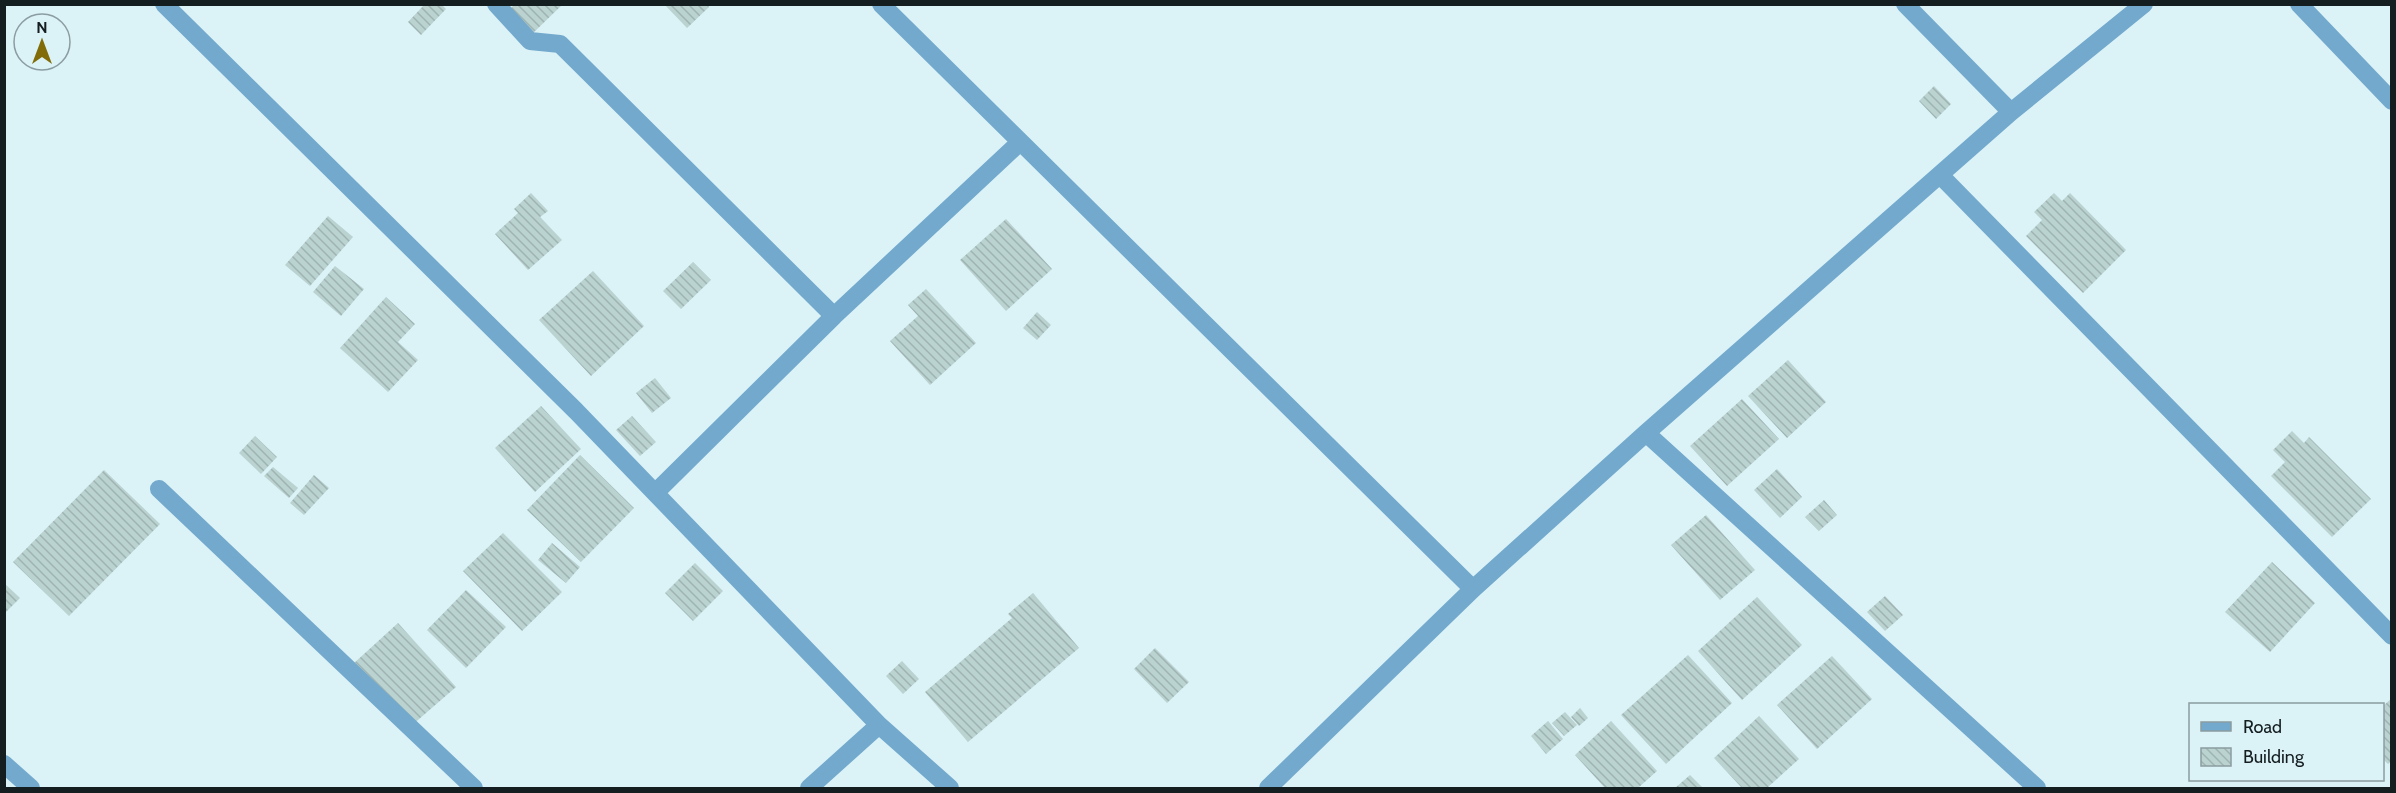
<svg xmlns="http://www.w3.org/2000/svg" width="2396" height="793" viewBox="0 0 2396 793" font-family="Cabin,sans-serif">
	<defs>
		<pattern id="building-back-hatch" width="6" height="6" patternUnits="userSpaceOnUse" patternTransform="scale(1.5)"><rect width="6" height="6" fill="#bad2d0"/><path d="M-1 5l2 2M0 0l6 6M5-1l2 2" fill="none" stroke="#9fb4b2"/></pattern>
	</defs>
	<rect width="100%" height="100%" fill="#dbf2f7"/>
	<path fill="url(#building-back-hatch)" d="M 425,4 L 441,4 L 446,9 L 421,35 L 408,22 Z
		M 515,4 L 563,4 L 530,36 L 507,12 Z
		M 664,4 L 707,4 L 709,7 L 687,28 Z
		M 1934,86 L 1951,104 L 1936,119 L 1919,101 Z
		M 531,193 L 548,211 L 540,217 L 562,240 L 528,270 L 495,234 L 518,213 L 514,209 Z
		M 2054,193 L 2062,201 L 2070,193 L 2126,250 L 2083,293 L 2026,236 L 2042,220 L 2034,212 Z
		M 328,216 L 353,237 L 310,286 L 285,265 Z
		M 1006,219 L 1052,269 L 1006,311 L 960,260 Z
		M 693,262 L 711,280 L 681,309 L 663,291 Z
		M 335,266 L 364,289 L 341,316 L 313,292 Z
		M 593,271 L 644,326 L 591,376 L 539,320 Z
		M 926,289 L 976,343 L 930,385 L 890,341 L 918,316 L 908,305 Z
		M 386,297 L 415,324 L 398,342 L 418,360 L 388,392 L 340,348 Z
		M 1037,312 L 1051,325 L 1037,340 L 1023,328 Z
		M 1788,360 L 1826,402 L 1787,438 L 1748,396 Z
		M 655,378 L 671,398 L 652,413 L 636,393 Z
		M 1742,399 L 1779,439 L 1727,486 L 1690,446 Z
		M 541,406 L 581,449 L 535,492 L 495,448 Z
		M 632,416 L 656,442 L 640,456 L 616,430 Z
		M 2292,431 L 2304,443 L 2309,437 L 2371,499 L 2332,537 L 2271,476 L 2285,462 L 2273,450 Z
		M 255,436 L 277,457 L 261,474 L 239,453 Z
		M 580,455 L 634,508 L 581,562 L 527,510 Z
		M 273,467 L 298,488 L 289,498 L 264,476 Z
		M 1777,469 L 1802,497 L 1780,518 L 1754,490 Z
		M 104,470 L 160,524 L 69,616 L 13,562 Z
		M 314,475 L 329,488 L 304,515 L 290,503 Z
		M 1824,500 L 1837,515 L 1819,531 L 1805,517 Z
		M 1706,515 L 1755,570 L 1720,600 L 1671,545 Z
		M 503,533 L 562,592 L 522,631 L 463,571 Z
		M 552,543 L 580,567 L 566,583 L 538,560 Z
		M 2272,562 L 2315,603 L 2270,652 L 2225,612 Z
		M 695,563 L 723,591 L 693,621 L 665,593 Z
		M 4,583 L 20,598 L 4,614 Z
		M 466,590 L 506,627 L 466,668 L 427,630 Z
		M 1033,593 L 1079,648 L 968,742 L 925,692 L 1012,618 L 1008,614 Z
		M 1885,596 L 1903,615 L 1885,631 L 1867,612 Z
		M 1757,597 L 1802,645 L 1742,700 L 1698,651 Z
		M 398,623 L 456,687 L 411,726 L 353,664 Z
		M 1155,648 L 1189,682 L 1167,703 L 1134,669 Z
		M 1688,655 L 1732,703 L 1666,764 L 1621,715 Z
		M 1832,656 L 1872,699 L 1817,749 L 1777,705 Z
		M 902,661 L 919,679 L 903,694 L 886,676 Z
		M 2392,698 L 2392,761 L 2388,764 L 2382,758 L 2382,707 Z
		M 1580,708 L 1588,718 L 1579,726 L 1571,717 Z
		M 1565,712 L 1577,725 L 1564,736 L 1552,723 Z
		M 1759,716 L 1799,759 L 1767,788 L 1742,788 L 1714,758 Z
		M 1548,721 L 1563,739 L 1546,754 L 1531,736 Z
		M 1611,721 L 1657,771 L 1638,788 L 1605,788 L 1575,755 Z
		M 1690,775 L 1703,788 L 1675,788 Z"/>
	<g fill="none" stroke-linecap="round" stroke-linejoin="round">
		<path stroke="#72a9cc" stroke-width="18" d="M 164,4 L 576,411 L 879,725 L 950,788
			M 496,4 L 530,41 L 560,44 L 834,316
			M 881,4 L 1473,589
			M 1905,4 L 2011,112
			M 2299,4 L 2392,101
			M 1940,175 L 2392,636
			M 1646,433 L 2037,788
			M 159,489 L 474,788
			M 655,493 L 834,316 L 1019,143
			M 4,764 L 31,788
			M 809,788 L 879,725
			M 1268,788 L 1473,589 L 1646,433 L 2011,112 L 2144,4"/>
	</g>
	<rect width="2396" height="793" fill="none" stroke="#141d1f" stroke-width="12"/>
	<rect x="2189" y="703" width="195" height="78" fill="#dbf2f7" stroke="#8b9da1" stroke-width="1.5"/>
	<rect x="2201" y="722" width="30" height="9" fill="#72a9cc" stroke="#8b9da1" stroke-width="1.5"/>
	<text x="2243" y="733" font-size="18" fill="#141d1f">Road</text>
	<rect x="2201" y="748" width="30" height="18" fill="url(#building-back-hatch)" stroke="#8b9da1" stroke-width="1.5"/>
	<text x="2243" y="763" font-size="18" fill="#141d1f">Building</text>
	<g transform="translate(42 42)"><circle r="28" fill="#dbf2f7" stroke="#8b9da1" stroke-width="1.5"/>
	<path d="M0-4.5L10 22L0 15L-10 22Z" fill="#816c07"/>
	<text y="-9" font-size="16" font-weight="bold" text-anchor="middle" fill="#141d1f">N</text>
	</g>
</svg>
